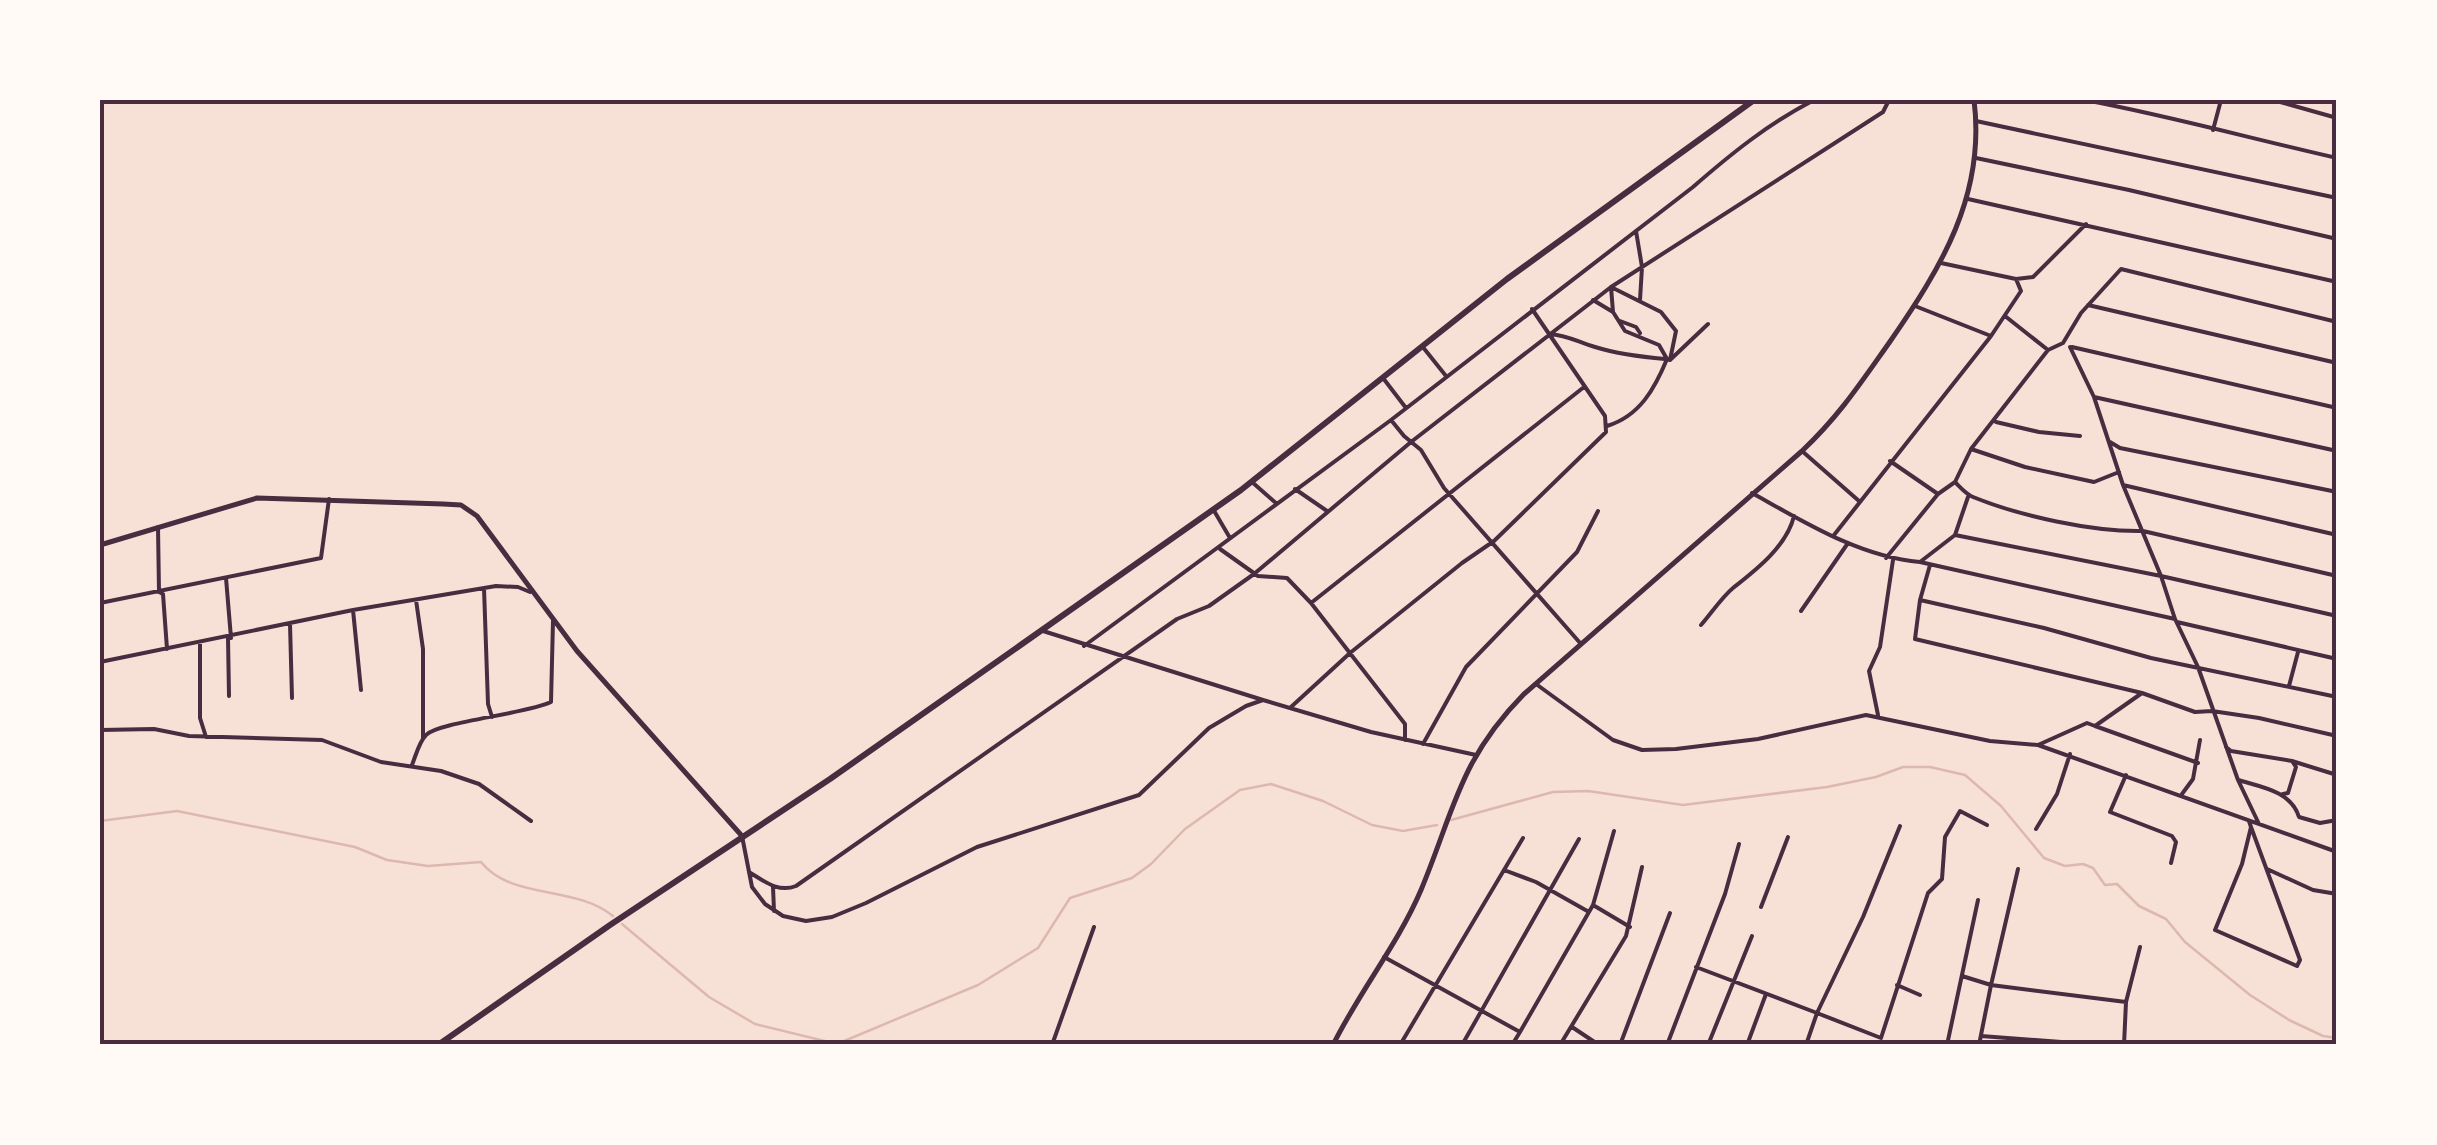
<svg xmlns="http://www.w3.org/2000/svg" width="2437" height="1145" viewBox="0 0 2437 1145" font-family="'Golos Text',sans-serif">
	<rect width="100%" height="100%" fill="#f7e1d7"/>
	<g fill="none" stroke-linecap="round" stroke-linejoin="round">
		<path stroke="#dcb8b0" stroke-width="2.5" d="M 1451,820 L 1553,792 L 1588,791 L 1683,805 L 1827,787 L 1876,777 L 1903,767 L 1930,767 L 1965,775 L 2001,806 L 2044,858 L 2065,866 L 2083,864 L 2093,868 L 2105,885 L 2117,884 L 2139,906 L 2166,919 L 2185,942 L 2250,995 L 2289,1020 L 2323,1036 L 2337,1038
			M 100,821 L 177,811 L 355,847 L 387,860 L 428,866 L 481,862 C 511,900 575,885 613,916
			M 622,924 L 709,997 L 755,1024 L 837,1044 L 978,985 L 1038,948 L 1070,898 L 1132,878 L 1151,864 L 1185,829 L 1240,790 L 1271,784 L 1323,801 L 1372,825 L 1403,831 L 1437,825"/>
		<path stroke="#4a2c40" stroke-width="4" d="M 2085,100 C 2170,116 2253,139 2337,158
			M 2273,100 L 2337,118
			M 1976,121 L 2337,198
			M 2213,130 L 2221,100
			M 1976,158 L 2129,190 L 2337,239
			M 1968,199 L 2337,282
			M 1636,231 L 1642,267 L 1640,300
			M 1941,263 L 2016,279 L 2033,277 L 2086,224
			M 1611,287 L 1613,312
			M 1593,300 L 1613,312 L 1625,331 L 1659,345 L 1667,359
			M 2088,305 L 2337,363
			M 1915,306 L 1991,336
			M 2005,316 L 2048,350 L 2063,343 L 2081,313 L 2121,269 L 2337,322
			M 1620,321 L 1636,327 L 1640,333
			M 1549,334 C 1567,335 1578,342 1595,347 C 1618,354 1641,357 1665,359
			M 1422,346 L 1446,376
			M 2070,347 L 2094,397 L 2123,485 L 2161,576 L 2175,619 L 2198,667 L 2238,780 L 2259,824
			M 2072,347 L 2337,408
			M 1670,360 L 1708,324
			M 1383,378 L 1406,408
			M 2094,397 L 2337,451
			M 1391,420 L 1404,436 L 1421,450 L 1444,488 L 1581,644
			M 1996,422 L 2039,432 L 2080,436
			M 1607,426 C 1640,416 1655,388 1667,359 L 1670,360 L 1676,331 L 1661,312 L 1611,287
			M 2110,442 L 2120,448 L 2337,492
			M 1971,449 L 2025,467 L 2094,482 L 2119,472
			M 1802,451 L 1859,501
			M 1890,461 L 1938,494
			M 1252,482 L 1277,504
			M 1955,482 C 1961,488 1966,494 1973,497 C 2020,516 2092,532 2143,531 L 2337,576
			M 2123,485 L 2337,535
			M 1295,489 L 1327,511
			M 1752,493 C 1804,522 1860,557 1920,562 L 2175,619
			M 1213,509 L 1230,538
			M 158,527 L 159,592 L 163,594 L 167,649
			M 1834,535 L 1991,336 L 2021,291 L 2016,279
			M 1955,535 L 1968,497
			M 1220,549 L 1258,576 L 1287,578 L 1311,603 L 1405,724 L 1405,740
			M 1886,558 L 1938,494 L 1955,482 L 1971,449 L 2048,350
			M 1920,562 L 1955,535 L 2161,576 L 2337,616
			M 1930,565 L 1920,600 L 1915,639 L 2142,693 L 2195,712 L 2212,711 L 2259,718 L 2337,736
			M 226,578 L 231,638
			M 484,588 L 488,704 L 492,717
			M 416,600 L 423,649 L 423,738
			M 1920,600 L 2044,628 L 2151,658 L 2337,697
			M 100,603 L 321,558 L 329,499
			M 1311,603 L 1584,387
			M 353,610 L 361,690
			M 1801,611 L 1848,543
			M 2177,622 L 2337,659
			M 290,624 L 292,698
			M 1701,625 C 1711,614 1721,598 1733,588 C 1756,570 1787,546 1794,516
			M 1043,631 L 1263,700
			M 228,638 L 229,696
			M 200,644 L 200,718 L 206,737
			M 1084,646 L 1391,420 L 1693,187 C 1732,153 1768,124 1814,100
			M 100,662 L 353,610 L 496,586 L 518,587 L 530,592
			M 1536,684 L 1613,740 L 1642,750 L 1676,749 L 1758,739 L 1866,715 L 1990,741 L 2038,745 L 2337,852
			M 2289,686 L 2298,652
			M 1291,707 L 1350,653 L 1462,563 L 1494,541 L 1606,432 L 1605,416 L 1532,309
			M 1878,715 L 1869,671 L 1880,647 L 1893,560
			M 2095,726 L 2198,763
			M 100,730 L 154,729 L 189,736 L 322,740 L 381,762 L 441,771 L 479,784 L 531,821
			M 1423,744 L 1466,667 L 1577,552 L 1598,511
			M 2038,745 L 2087,723 L 2095,726 L 2142,693
			M 2226,747 L 2231,751 L 2292,761 L 2337,775
			M 412,765 C 416,755 419,742 426,735 C 438,722 526,714 551,702 L 553,621
			M 2126,775 L 2110,812 L 2172,836 L 2176,842 L 2171,863
			M 2238,780 C 2261,787 2291,791 2299,817 L 2320,823 L 2337,820
			M 2182,794 L 2193,779 L 2200,740
			M 2283,794 L 2288,793 L 2296,767 L 2292,761
			M 2249,821 L 2251,827 L 2300,960 L 2297,966 L 2215,930 L 2242,864 L 2251,827
			M 2036,829 L 2057,794 L 2070,754
			M 742,836 L 752,887 L 765,904 L 783,916 L 806,921 L 832,917 L 866,903 L 977,847 L 1139,795 L 1209,728 L 1246,706 L 1263,700 L 1371,732 L 1476,755
			M 2267,869 L 2313,890 L 2337,894
			M 1504,870 L 1536,882 L 1589,912
			M 749,872 C 764,881 778,893 796,886 L 1177,619 L 1209,606 L 1254,574 L 1411,442 L 1611,287 L 1883,112 L 1889,100
			M 2337,880 L 2334,884 L 2337,887
			M 773,887 L 774,911
			M 1593,905 L 1630,927
			M 1761,907 L 1788,837
			M 1384,957 L 1520,1032 L 1512,1045
			M 1696,967 L 1817,1013 L 1863,917 L 1900,826
			M 1962,976 L 1991,985 L 2018,869
			M 1897,985 L 1920,995
			M 1572,1027 L 1599,1045
			M 1520,1032 L 1593,905 L 1614,831
			M 1981,1036 L 2101,1045
			M 1052,1045 L 1094,927
			M 1400,1045 L 1523,838
			M 1462,1045 L 1579,839
			M 1560,1045 L 1626,936 L 1642,867
			M 1620,1045 L 1670,913
			M 1667,1045 L 1725,894 L 1739,844
			M 1708,1045 L 1752,936
			M 1747,1045 L 1766,994
			M 1806,1045 L 1817,1013 L 1881,1038 L 1928,893 L 1942,879 L 1945,837 L 1960,811 L 1987,825
			M 1947,1045 L 1978,900
			M 1979,1045 L 1991,985 L 2126,1002
			M 2124,1045 L 2126,1002 L 2140,947"/>
		<path stroke="#4a2c40" stroke-width="5" d="M 100,545 L 257,498 L 443,504 L 461,505 L 477,516 L 577,651 L 742,836"/>
		<path stroke="#4a2c40" stroke-width="5" d="M 1333,1045 C 1359,992 1398,944 1421,890 C 1454,811 1459,760 1524,694 L 1802,451 C 1839,416 1860,384 1889,343 C 1941,268 1986,195 1974,100"/>
		<path stroke="#4a2c40" stroke-width="6" d="M 438,1045 L 610,925 L 830,779 L 1241,490 L 1507,279 L 1754,100"/>
	</g>
	<rect width="2437" height="1145" fill="none" stroke="#fffaf5" stroke-width="205"/>
	<rect x="102" y="102" width="2232" height="940" fill="none" stroke="#4a2c40" stroke-width="4"/>
</svg>
